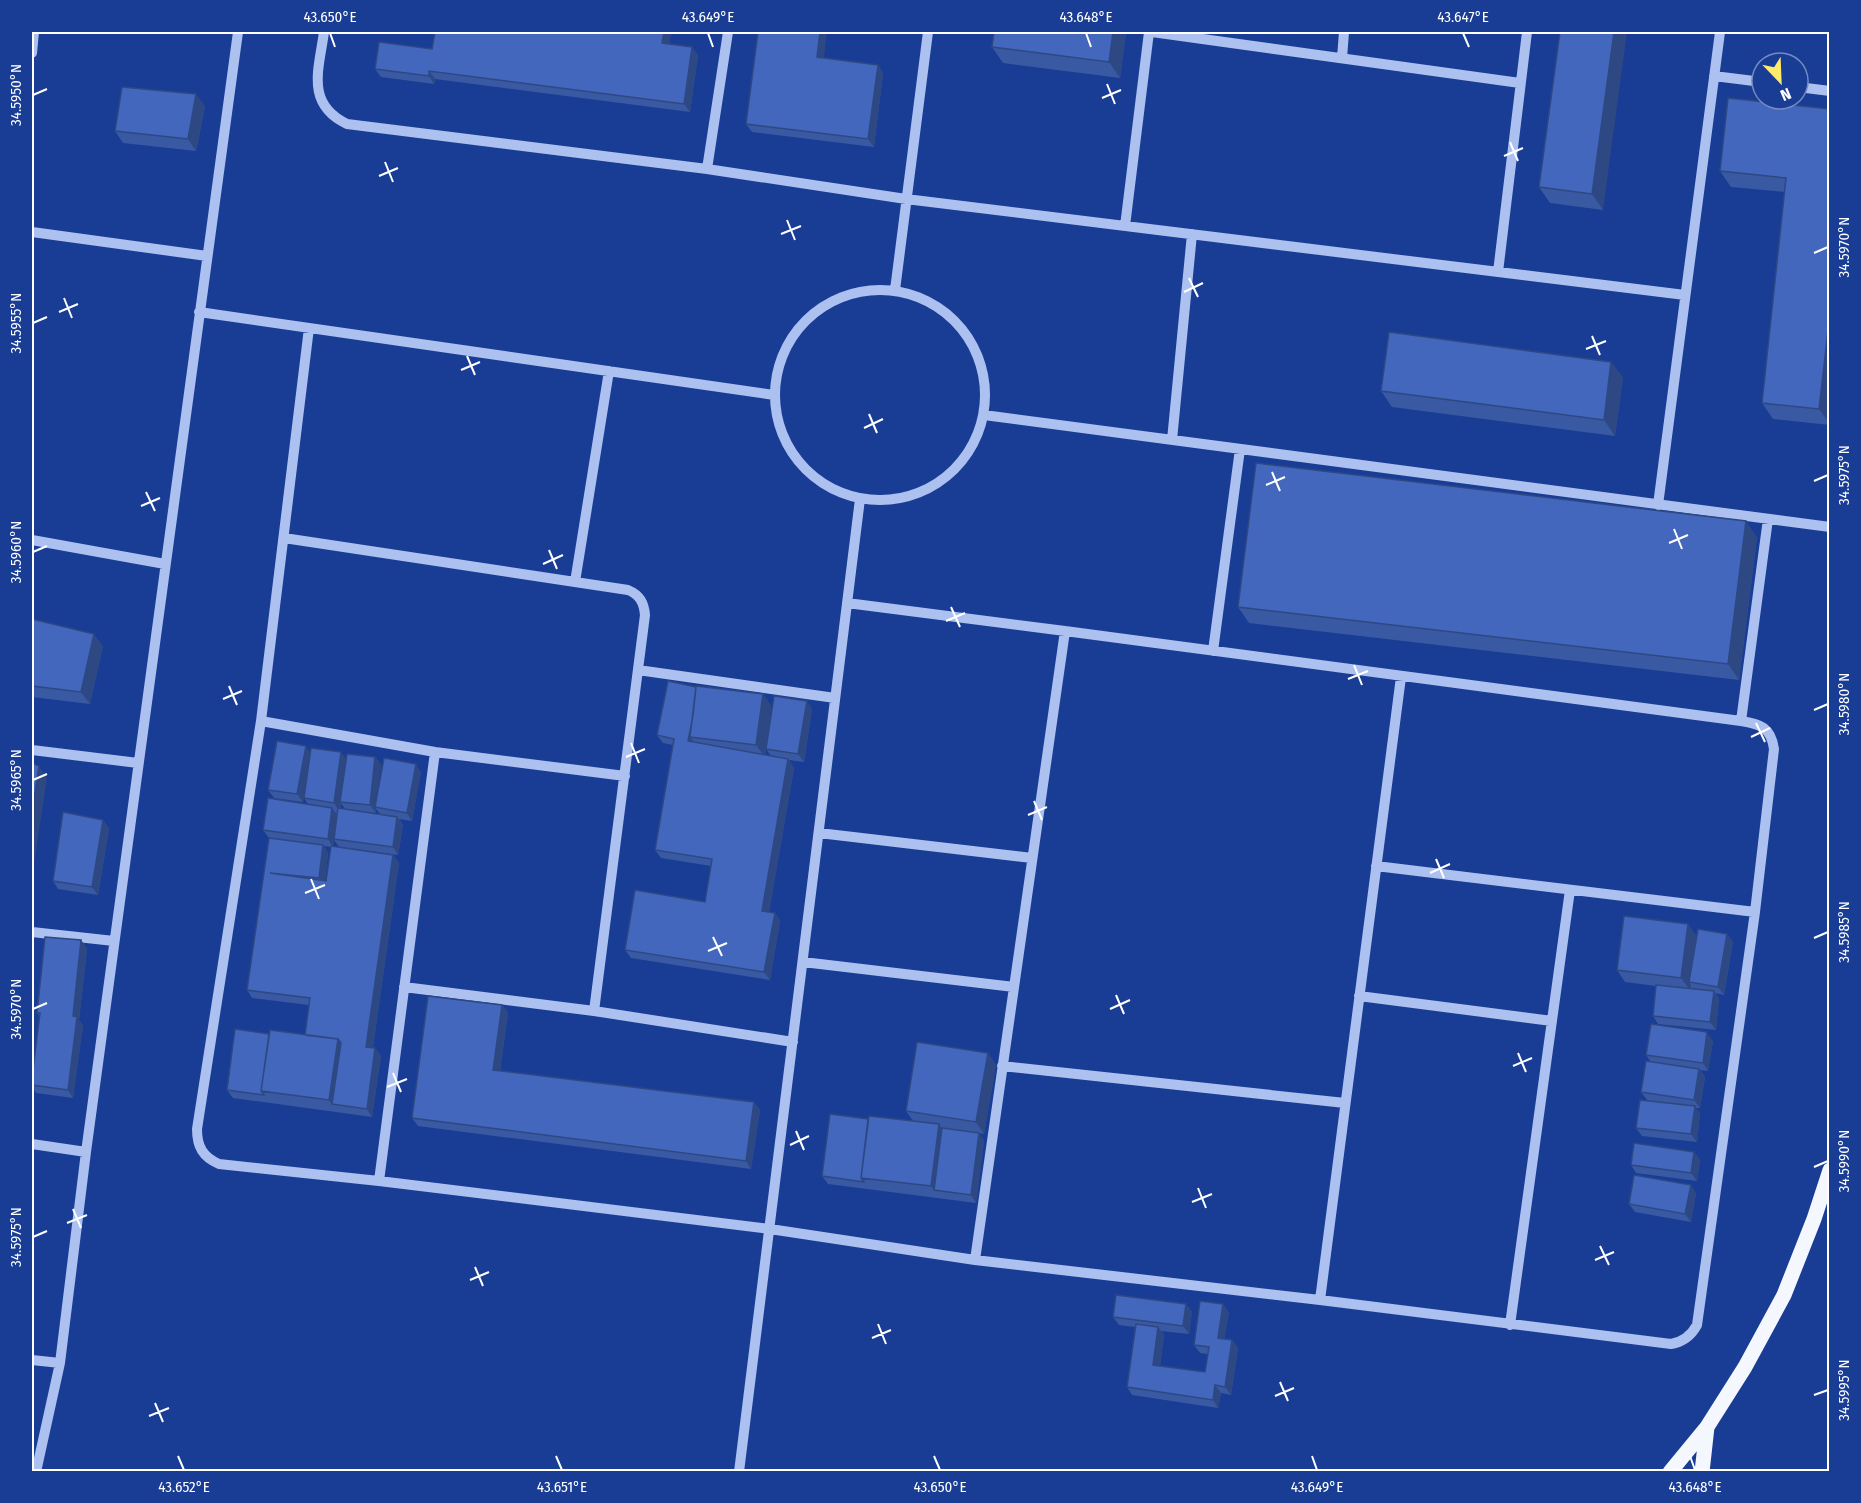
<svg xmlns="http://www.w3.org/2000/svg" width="1861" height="1503" viewBox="0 0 1861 1503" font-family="'Fira Sans Condensed',sans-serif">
	<rect width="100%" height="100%" fill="#193d95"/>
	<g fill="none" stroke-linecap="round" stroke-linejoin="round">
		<path stroke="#acc1f0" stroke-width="10" d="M 324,32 C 319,69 305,104 347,124 L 707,169 L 906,199 L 1685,295
			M 1152,32 L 1520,83
			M 32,53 L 34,32
			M 1342,58 L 1344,32
			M 1714,76 L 1762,82
			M 1798,87 L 1830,91
			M 707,169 L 728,32
			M 1125,226 L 1149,32
			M 32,232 L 207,256
			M 1498,272 L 1527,32
			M775 395a105 105 0 1 1 210 0a105 105 0 1 1-210 0Z
			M 895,290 L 928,32
			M 199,312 L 774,395
			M 309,328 L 261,721 L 197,1129 C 197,1147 203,1157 219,1164 L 379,1181 L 770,1229 L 975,1260 L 1320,1300 L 1671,1344 C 1683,1342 1691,1336 1697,1325 L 1755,912 L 1774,749 C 1771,727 1760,724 1741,721 L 1065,631 L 847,603
			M 984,415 L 1830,527
			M 1172,440 L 1192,234
			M 1658,505 L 1720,32
			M 284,538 L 628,590 C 640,595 644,603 645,615 L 594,1011
			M 32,540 L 165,564
			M 575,582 L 609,371
			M 1213,651 L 1240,449
			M 638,670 L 835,698
			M 261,721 L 435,752 L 625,776
			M 1741,721 L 1768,519
			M 32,750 L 138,763
			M 819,833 L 1032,858
			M 1376,866 L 1755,912
			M 32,932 L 114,941
			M 803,962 L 1014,987
			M 404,987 L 594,1011 L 793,1042
			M 1359,996 L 1552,1021
			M 1002,1066 L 1345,1103
			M 32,1144 L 86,1152
			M 379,1181 L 435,752
			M 975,1260 L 1065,631
			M 1320,1300 L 1401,677
			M 1510,1325 L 1570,890
			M 32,1360 L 60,1363
			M 36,1472 L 60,1363 L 86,1152 L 238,32
			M 739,1472 L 860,499"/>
		<path stroke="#f5f7ff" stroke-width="15" d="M 1670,1472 L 1707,1427 L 1745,1367 L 1784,1295 L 1814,1219 L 1830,1170
			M 1702,1472 L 1707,1427"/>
	</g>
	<path fill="#3959a2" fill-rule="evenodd" d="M 435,32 L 671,32 L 669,44 L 698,55 L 690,112 L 435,79 L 434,84 L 381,77 L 375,69 L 432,49 Z
		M 994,32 L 1126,32 L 1120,78 L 1003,63 L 992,47 Z
		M 1560,32 L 1603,210 L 1550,203 L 1539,187 Z
		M 824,58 L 878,65 L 883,73 L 874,147 L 752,132 L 746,124 Z
		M 205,106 L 196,151 L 123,143 L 115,131 Z
		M 1830,109 L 1830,425 L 1773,419 L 1762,403 L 1785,192 L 1731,187 L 1720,171 Z
		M 1623,377 L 1615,436 L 1392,407 L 1381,391 Z
		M 1757,537 L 1739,680 L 1249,623 L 1238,607 Z
		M 32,619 L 103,646 L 90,704 L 32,697 Z
		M 696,687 L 763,694 L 771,706 L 766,749 L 812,709 L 804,762 L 789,760 L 794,768 L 769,912 L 775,913 L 780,921 L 770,980 L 631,958 L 625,950 L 705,902 L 711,866 L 661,858 L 655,850 L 673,745 L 663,743 L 657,735 ZM 766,749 L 771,756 L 765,755 Z
		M 310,753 L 346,759 L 375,757 L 381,765 L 378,788 L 421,772 L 412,821 L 399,819 L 403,825 L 398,855 L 342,847 L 393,855 L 399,863 L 373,1047 L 375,1048 L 381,1056 L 372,1117 L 233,1098 L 227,1090 L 269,1034 L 305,1035 L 309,1005 L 252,998 L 247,990 L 290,841 L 269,838 L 263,830 L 308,804 L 304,798 L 305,789 L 303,802 L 274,798 L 268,790 ZM 341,803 L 345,809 L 340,809 ZM 376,809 L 380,814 L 359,811 L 376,813 ZM 334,840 L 339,847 L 333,846 ZM 324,846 L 331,847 L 326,881 L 325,881 L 328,853 Z
		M 103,820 L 109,829 L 98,895 L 58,889 L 53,881 Z
		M 1727,934 L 1733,942 L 1724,995 L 1715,993 L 1719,999 L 1716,1030 L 1658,1024 L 1653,1016 L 1656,986 L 1625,982 L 1617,970 L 1697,936 Z
		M 81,940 L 87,949 L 79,1020 L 83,1025 L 73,1098 L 36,1093 L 32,1086 L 32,1078 L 40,1017 L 37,1013 Z
		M 502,1005 L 508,1013 L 500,1071 L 754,1102 L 760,1110 L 751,1169 L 418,1126 L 412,1118 Z
		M 1713,1041 L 1708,1071 L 1700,1070 L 1705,1077 L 1700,1108 L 1696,1108 L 1700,1114 L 1697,1142 L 1642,1136 L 1636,1128 L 1647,1100 L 1641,1092 L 1651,1062 L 1646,1055 Z
		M 988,1053 L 996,1065 L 984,1134 L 979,1133 L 984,1141 L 976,1203 L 828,1184 L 822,1176 L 913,1121 L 906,1111 Z
		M 1694,1152 L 1700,1160 L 1697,1181 L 1636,1173 L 1631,1165 Z
		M 1696,1193 L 1691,1222 L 1635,1212 L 1629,1204 Z
		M 1186,1304 L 1192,1312 L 1189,1334 L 1161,1331 L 1164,1335 L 1160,1366 L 1205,1372 L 1208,1354 L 1200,1353 L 1194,1345 L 1229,1312 L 1224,1339 L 1232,1340 L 1238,1348 L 1231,1395 L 1221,1393 L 1218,1408 L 1132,1395 L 1127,1387 L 1135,1327 L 1119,1325 L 1113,1317 Z"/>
	<path fill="#2e4884" d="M 664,32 L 671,32 L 668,51 L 662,43 Z
		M 820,32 L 827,32 L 823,65 L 817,57 Z
		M 1113,32 L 1126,32 L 1120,78 L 1109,62 Z
		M 1614,32 L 1627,32 L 1603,210 L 1592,194 Z
		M 692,47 L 698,55 L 690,112 L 684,104 Z
		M 878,65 L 883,73 L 874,147 L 868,139 Z
		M 429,71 L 435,79 L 434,84 L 429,76 Z
		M 196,94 L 205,106 L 196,151 L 188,139 Z
		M 1830,313 L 1830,424 L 1819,409 Z
		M 1611,362 L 1623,377 L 1615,436 L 1604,420 Z
		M 1746,521 L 1757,537 L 1739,680 L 1728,664 Z
		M 94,634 L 103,646 L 90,704 L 81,692 Z
		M 698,687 L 690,737 L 695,743 L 688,741 Z
		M 763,694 L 771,706 L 765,757 L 756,745 Z
		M 807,701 L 812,709 L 804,762 L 798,754 Z
		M 306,746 L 311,754 L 303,802 L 297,794 Z
		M 341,752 L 347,760 L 339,811 L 334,803 Z
		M 375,757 L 381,765 L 376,808 L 375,807 L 376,809 L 376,813 L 370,805 Z
		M 788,759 L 794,768 L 768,919 L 762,911 Z
		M 416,764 L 421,772 L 412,821 L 407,813 Z
		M 39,766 L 47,778 L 32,877 L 32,812 Z
		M 332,808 L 338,816 L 333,847 L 328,839 Z
		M 397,817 L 403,825 L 398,855 L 393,847 Z
		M 103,820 L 109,829 L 98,895 L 92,887 Z
		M 323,845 L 328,853 L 324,886 L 319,878 Z
		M 393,855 L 399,863 L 372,1055 L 366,1047 Z
		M 775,913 L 780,921 L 770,980 L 764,972 Z
		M 1688,924 L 1697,936 L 1689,982 L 1691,985 L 1690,990 L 1681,978 Z
		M 1727,934 L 1733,942 L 1724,995 L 1718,987 Z
		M 81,940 L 87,949 L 79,1020 L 83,1025 L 73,1098 L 68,1090 L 73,1016 Z
		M 1714,991 L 1719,999 L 1716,1030 L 1710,1022 Z
		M 502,1005 L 508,1013 L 499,1078 L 493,1070 Z
		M 1707,1032 L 1713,1041 L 1708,1071 L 1703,1063 Z
		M 338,1039 L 347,1051 L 332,1104 L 329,1100 Z
		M 375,1048 L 381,1056 L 372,1117 L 367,1109 Z
		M 988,1053 L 996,1065 L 984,1134 L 976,1122 Z
		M 1699,1069 L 1705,1077 L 1700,1108 L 1694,1100 Z
		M 754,1102 L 760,1110 L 751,1169 L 746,1161 Z
		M 1695,1106 L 1700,1114 L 1697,1142 L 1691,1134 Z
		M 939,1124 L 947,1136 L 934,1190 L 940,1198 L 931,1186 Z
		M 979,1133 L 984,1141 L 976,1203 L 971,1195 Z
		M 1694,1152 L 1700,1160 L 1697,1181 L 1691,1173 Z
		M 1691,1185 L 1696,1193 L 1691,1222 L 1685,1214 Z
		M 1186,1304 L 1192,1312 L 1189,1334 L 1183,1326 Z
		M 1223,1304 L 1229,1312 L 1223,1346 L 1218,1338 Z
		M 1158,1327 L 1164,1335 L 1159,1373 L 1153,1365 Z
		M 1232,1340 L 1238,1348 L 1231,1395 L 1225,1387 Z
		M 1215,1385 L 1221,1393 L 1218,1408 L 1213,1400 Z"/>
	<path fill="#4267bc" stroke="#2e4884" stroke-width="1.5" d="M 435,32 L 664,32 L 662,43 L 692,47 L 684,104 L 429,71 L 429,76 L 375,69 L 379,42 L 432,49 Z
		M 758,32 L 820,32 L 817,57 L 878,65 L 868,139 L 746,124 Z
		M 994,32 L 1113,32 L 1109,62 L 992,47 Z
		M 1560,32 L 1614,32 L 1592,194 L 1539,187 Z
		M 122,87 L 196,94 L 188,139 L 115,131 Z
		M 1728,98 L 1830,109 L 1830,313 L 1819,409 L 1762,403 L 1786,178 L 1720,171 Z
		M 1389,332 L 1611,362 L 1604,420 L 1381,391 Z
		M 1256,463 L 1746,521 L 1728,664 L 1238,607 Z
		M 32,619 L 94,634 L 81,692 L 32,686 Z
		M 668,681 L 696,687 L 693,716 L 688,741 L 788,759 L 762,911 L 775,913 L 764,972 L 625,950 L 635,890 L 705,902 L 712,859 L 655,850 L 674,739 L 657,735 Z
		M 696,686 L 763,694 L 756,745 L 690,737 Z
		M 774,696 L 807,701 L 798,754 L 766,749 Z
		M 277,741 L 306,746 L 297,794 L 268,790 Z
		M 311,748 L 341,752 L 334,803 L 304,798 Z
		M 347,754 L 375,757 L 370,805 L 340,802 Z
		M 384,758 L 416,764 L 407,813 L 375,807 Z
		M 32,763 L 39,766 L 32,812 Z
		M 268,798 L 332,808 L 328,839 L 263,830 Z
		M 338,808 L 397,817 L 393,847 L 334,839 Z
		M 63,812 L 103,820 L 92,887 L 53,881 Z
		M 269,838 L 323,845 L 319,878 L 270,873 L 326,881 L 331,846 L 393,855 L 366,1047 L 375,1048 L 367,1109 L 332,1104 L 341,1043 L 338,1039 L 305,1035 L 310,998 L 247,990 Z
		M 1624,916 L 1688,924 L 1681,978 L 1617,970 Z
		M 1698,929 L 1727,934 L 1718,987 L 1689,982 Z
		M 45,937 L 81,940 L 73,1016 L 77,1017 L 68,1090 L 32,1085 L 32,1078 L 40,1013 L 37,1013 Z
		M 1656,985 L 1714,991 L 1710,1022 L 1653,1016 Z
		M 428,996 L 502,1005 L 493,1070 L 754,1102 L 746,1161 L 412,1118 Z
		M 1651,1024 L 1707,1032 L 1703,1063 L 1646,1055 Z
		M 235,1029 L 269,1034 L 261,1091 L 264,1095 L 227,1090 Z
		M 270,1030 L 338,1039 L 329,1100 L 261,1091 Z
		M 917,1042 L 988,1053 L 976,1122 L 906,1111 Z
		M 1646,1061 L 1699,1069 L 1694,1100 L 1641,1092 Z
		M 1640,1100 L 1695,1106 L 1691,1134 L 1636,1128 Z
		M 830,1114 L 868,1119 L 861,1178 L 864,1182 L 822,1176 Z
		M 869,1116 L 939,1124 L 931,1186 L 861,1178 Z
		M 942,1128 L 979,1133 L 971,1195 L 934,1190 Z
		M 1634,1143 L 1694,1152 L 1691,1173 L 1631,1165 Z
		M 1634,1175 L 1691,1185 L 1685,1214 L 1629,1204 Z
		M 1116,1295 L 1186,1304 L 1183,1326 L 1113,1317 Z
		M 1200,1301 L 1223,1304 L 1218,1338 L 1232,1340 L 1225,1387 L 1215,1385 L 1213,1400 L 1127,1387 L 1136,1324 L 1158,1327 L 1153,1365 L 1205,1372 L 1209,1347 L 1194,1345 Z"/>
	<path fill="none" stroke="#fff" stroke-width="2" d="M 330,33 L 335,47M 708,33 L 713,47M 1086,33 L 1091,47M 1463,33 L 1469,47M 1107,84 L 1115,104M 33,95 L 47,89M 1102,98 L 1121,90M 1510,142 L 1518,161M 1504,156 L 1523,148M 385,162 L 393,182M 379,176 L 398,168M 787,220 L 795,240M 781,234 L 801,226M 1814,253 L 1828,247M 1189,278 L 1198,297M 1184,292 L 1203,283M 64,298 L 72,318M 59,312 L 78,304M 33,323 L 47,317M 1592,336 L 1600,355M 1586,349 L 1606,341M 467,356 L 475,375M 461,370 L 480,362M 869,414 L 877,433M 864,428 L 883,419M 1272,472 L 1280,491M 1814,481 L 1828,475M 1266,485 L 1285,477M 146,492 L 155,511M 141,506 L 160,498M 1674,529 L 1682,549M 1669,543 L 1688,535M 549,550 L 557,569M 33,552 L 47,546M 543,564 L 563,555M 951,607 L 960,627M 946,621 L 965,613M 1354,665 L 1362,685M 1348,679 L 1368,671M 229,686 L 237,705M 223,699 L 242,691M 1814,710 L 1828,704M 1756,723 L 1765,742M 1751,737 L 1770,728M 631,743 L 639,763M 626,757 L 645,749M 33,780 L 47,774M 1034,801 L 1042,820M 1028,815 L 1047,807M 1436,859 L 1444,878M 1430,873 L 1450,864M 311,879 L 319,899M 305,893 L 325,885M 713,937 L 722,956M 1814,938 L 1828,932M 708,951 L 727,943M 1116,995 L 1124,1014M 33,1009 L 47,1003M 1110,1009 L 1130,1000M 1518,1053 L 1526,1072M 1513,1066 L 1532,1058M 393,1073 L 401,1092M 387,1087 L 407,1079M 796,1131 L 804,1150M 790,1145 L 809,1136M 1814,1167 L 1828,1161M 1198,1188 L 1206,1208M 1192,1202 L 1212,1194M 73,1209 L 81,1228M 67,1223 L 87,1215M 33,1237 L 47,1231M 1600,1246 L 1609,1265M 1595,1260 L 1614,1252M 475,1267 L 483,1286M 470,1280 L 489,1272M 878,1324 L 886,1344M 872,1338 L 891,1330M 1280,1382 L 1288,1401M 1814,1395 L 1828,1390M 1275,1396 L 1294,1388M 155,1403 L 163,1422M 149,1416 L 169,1408M 178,1456 L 184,1470M 556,1456 L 562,1470M 934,1456 L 940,1470M 1312,1456 L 1317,1470M 1690,1456 L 1695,1470"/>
	<rect width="1861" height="1503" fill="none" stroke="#193d95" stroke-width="66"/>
	<g transform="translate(1780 81) rotate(157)"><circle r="28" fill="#193d95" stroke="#758bbf" stroke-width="1.5"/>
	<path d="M0-4.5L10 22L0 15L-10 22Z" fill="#ffea6b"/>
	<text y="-9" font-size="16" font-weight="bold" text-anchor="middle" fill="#ffffff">N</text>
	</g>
	<rect x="33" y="33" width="1795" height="1437" fill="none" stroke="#fff" stroke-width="2"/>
	<g font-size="15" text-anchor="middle" fill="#fff">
		<text x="330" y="22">43.650°E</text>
		<text x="708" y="22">43.649°E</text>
		<text x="1086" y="22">43.648°E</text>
		<text x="1463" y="22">43.647°E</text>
		<text transform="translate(16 95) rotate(-90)" y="5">34.5950°N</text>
		<text transform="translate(1844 247) rotate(-90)" y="5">34.5970°N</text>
		<text transform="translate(16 323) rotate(-90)" y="5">34.5955°N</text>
		<text transform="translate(1844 475) rotate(-90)" y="5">34.5975°N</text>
		<text transform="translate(16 552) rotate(-90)" y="5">34.5960°N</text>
		<text transform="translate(1844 704) rotate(-90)" y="5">34.5980°N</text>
		<text transform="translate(16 780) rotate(-90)" y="5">34.5965°N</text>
		<text transform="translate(1844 932) rotate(-90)" y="5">34.5985°N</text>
		<text transform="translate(16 1009) rotate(-90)" y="5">34.5970°N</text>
		<text transform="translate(1844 1161) rotate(-90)" y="5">34.5990°N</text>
		<text transform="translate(16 1237) rotate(-90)" y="5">34.5975°N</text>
		<text transform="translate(1844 1390) rotate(-90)" y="5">34.5995°N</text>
		<text x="184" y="1492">43.652°E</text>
		<text x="562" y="1492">43.651°E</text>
		<text x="940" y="1492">43.650°E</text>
		<text x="1317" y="1492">43.649°E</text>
		<text x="1695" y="1492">43.648°E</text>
	</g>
</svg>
